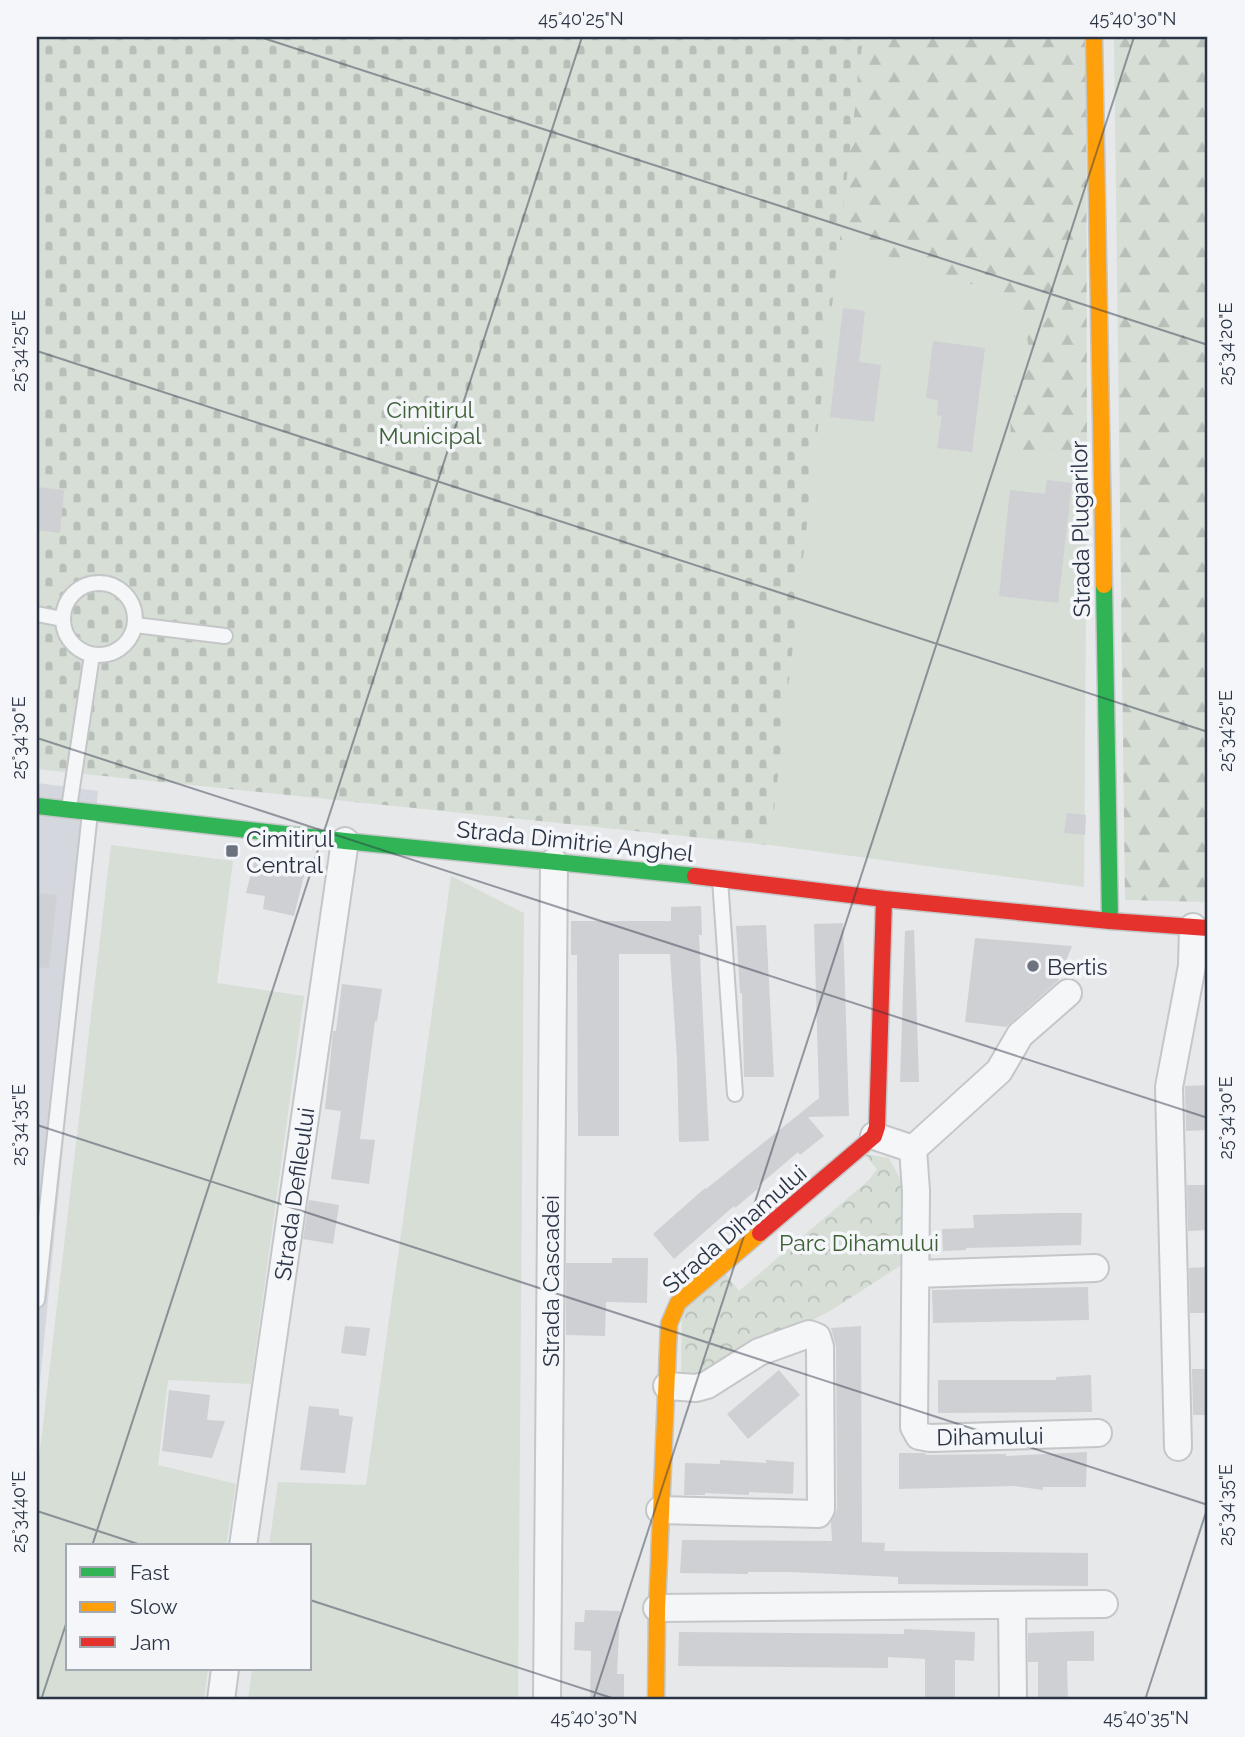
<svg xmlns="http://www.w3.org/2000/svg" width="1245" height="1737" viewBox="0 0 1245 1737" font-family="Raleway,sans-serif">
	<defs>
		<pattern id="forest-firs" width="22" height="20" patternUnits="userSpaceOnUse" patternTransform="scale(1.75)"><rect width="22" height="20" fill="#d6ded6"/><path d="M5 1l3.5 6h-7zM16 11l3.5 6h-7z" fill="#b8bfb9"/></pattern>
		<pattern id="cemetery-stones" width="16" height="16" patternUnits="userSpaceOnUse" patternTransform="scale(1.75)"><rect width="16" height="16" fill="#d6ded6"/><path d="M2 7V4a2 2 0 0 1 4 0v3zM10 15v-3a2 2 0 0 1 4 0v3z" fill="#b8bfb9"/></pattern>
		<pattern id="park-crowns" width="20" height="18" patternUnits="userSpaceOnUse" patternTransform="scale(1.75)"><rect width="20" height="18" fill="#d6ded6"/><path d="M2 6a3 3 0 1 1 6 0M12 15a3 3 0 1 1 6 0" fill="none" stroke="#b8bfb9"/></pattern>
	</defs>
	<rect width="100%" height="100%" fill="#e6e8ea"/>
	<path fill="#d4d7dd" d="M 37,783 L 98,791 L 37,1412 Z"/>
	<path fill="#d6ded6" d="M 839,240 L 1022,301 L 1029,351 L 1010,408 L 1044,455 L 1087,452 L 1084,887 L 770,845 Z
		M 111,845 L 233,861 L 217,983 L 304,996 L 251,1384 L 168,1380 L 158,1465 L 236,1484 L 226,1546 L 68,1546 L 68,1669 L 208,1669 L 204,1700 L 37,1700 L 37,1476 Z
		M 451,876 L 524,913 L 518,1700 L 248,1700 L 252,1669 L 310,1669 L 310,1546 L 269,1546 L 278,1482 L 366,1485 Z"/>
	<path fill="url(#forest-firs)" d="M 863,37 L 1086,37 L 1087,452 L 1044,455 L 1011,448 L 1010,408 L 1029,351 L 1022,301 L 839,240 Z
		M 1114,37 L 1208,37 L 1208,902 L 1125,900 Z"/>
	<path fill="url(#cemetery-stones)" d="M 37,37 L 863,37 L 770,845 L 37,769 Z"/>
	<path fill="url(#park-crowns)" d="M 864,1154 L 889,1158 L 905,1188 L 911,1210 L 902,1224 L 903,1264 L 830,1311 L 756,1349 L 681,1382 L 682,1308 L 725,1273 L 739,1291 L 869,1180 L 877,1169 Z"/>
	<path fill="#ced0d3" d="M 843,308 L 865,311 L 859,362 L 881,365 L 874,422 L 830,417 Z
		M 933,341 L 985,348 L 972,452 L 937,448 L 942,416 L 937,415 L 938,400 L 926,398 Z
		M 1047,480 L 1072,483 L 1058,603 L 999,596 L 1010,490 L 1045,494 Z
		M 37,487 L 64,490 L 60,533 L 37,530 Z
		M 1067,813 L 1086,815 L 1085,835 L 1064,833 Z
		M 254,862 L 305,872 L 294,916 L 263,909 L 265,896 L 246,893 Z
		M 37,893 L 57,895 L 49,968 L 37,967 Z
		M 701,906 L 702,935 L 699,935 L 709,1141 L 679,1142 L 677,1060 L 670,954 L 619,954 L 619,1136 L 578,1136 L 577,955 L 571,955 L 571,921 L 671,921 L 671,907 Z
		M 843,923 L 849,1116 L 808,1117 L 824,1136 L 800,1155 L 798,1152 L 757,1187 L 759,1188 L 735,1208 L 734,1206 L 674,1259 L 653,1234 L 705,1188 L 706,1189 L 819,1098 L 814,924 Z
		M 766,925 L 774,1077 L 744,1077 L 742,993 L 740,993 L 736,926 Z
		M 914,930 L 919,1082 L 900,1082 L 905,931 Z
		M 975,938 L 1072,946 L 1058,981 L 1006,1027 L 965,1022 Z
		M 342,984 L 382,989 L 377,1021 L 375,1021 L 360,1139 L 375,1140 L 369,1184 L 331,1179 L 341,1111 L 325,1109 L 332,1043 L 333,1031 L 336,1031 Z
		M 1208,1085 L 1208,1130 L 1186,1131 L 1185,1086 Z
		M 1187,1185 L 1208,1185 L 1208,1230 L 1188,1231 Z
		M 309,1200 L 339,1205 L 333,1244 L 303,1239 Z
		M 1052,1213 L 1082,1213 L 1081,1245 L 966,1248 L 966,1250 L 943,1251 L 942,1229 L 974,1228 L 973,1215 Z
		M 612,1258 L 648,1258 L 647,1303 L 606,1302 L 605,1336 L 566,1335 L 566,1263 L 612,1263 Z
		M 1208,1267 L 1208,1313 L 1190,1313 L 1189,1268 Z
		M 1088,1287 L 1089,1320 L 933,1323 L 932,1290 Z
		M 345,1326 L 370,1328 L 366,1356 L 341,1353 Z
		M 861,1326 L 862,1542 L 885,1543 L 884,1551 L 1088,1553 L 1088,1586 L 898,1584 L 898,1577 L 791,1572 L 748,1572 L 748,1574 L 680,1573 L 682,1540 L 832,1541 L 831,1522 L 837,1509 L 836,1347 L 831,1328 Z
		M 1192,1369 L 1208,1369 L 1208,1415 L 1193,1415 Z
		M 779,1370 L 800,1395 L 748,1439 L 727,1414 Z
		M 1091,1375 L 1092,1412 L 938,1413 L 938,1380 L 1056,1380 L 1056,1377 Z
		M 169,1390 L 210,1395 L 207,1420 L 225,1421 L 212,1458 L 162,1451 Z
		M 309,1406 L 339,1409 L 339,1415 L 353,1417 L 345,1473 L 300,1470 Z
		M 1087,1452 L 1086,1487 L 1043,1487 L 1043,1490 L 1014,1486 L 899,1489 L 899,1453 L 925,1453 L 926,1455 L 1006,1454 L 1006,1456 Z
		M 720,1460 L 767,1463 L 765,1460 L 794,1462 L 793,1494 L 749,1492 L 749,1495 L 705,1493 L 705,1495 L 684,1495 L 685,1463 L 720,1464 Z
		M 585,1610 L 620,1611 L 617,1674 L 624,1674 L 624,1700 L 590,1700 L 591,1651 L 574,1650 L 575,1622 L 584,1622 Z
		M 904,1629 L 975,1632 L 974,1661 L 955,1660 L 955,1700 L 925,1700 L 925,1659 L 888,1657 L 888,1668 L 678,1666 L 679,1632 L 904,1634 Z
		M 1094,1631 L 1094,1661 L 1067,1661 L 1068,1700 L 1038,1700 L 1038,1662 L 1028,1662 L 1028,1633 Z"/>
	<g fill="none" stroke-linecap="round" stroke-linejoin="round">
		<defs>
			<path id="lane" d="M63 619a36 36 0 1 1 72 0a36 36 0 1 1-72 0Z
				M 37,614 L 62,619
				M 135,625 L 225,636
				M 69,808 L 92,655
				M 720,879 L 735,1094
				M 37,1300 L 90,813"/>
			<path id="street" d="M 874,1136 L 913,1149 L 999,1071 L 1020,1035 L 1068,993
				M 913,1149 L 916,1191 L 914,1427 L 919,1436 L 930,1438 L 1098,1433
				M 916,1274 L 1095,1268
				M 1178,1447 L 1169,1087 L 1192,966 L 1193,927
				M 660,1510 L 818,1514 L 821,1509 L 820,1347 L 817,1337 L 809,1334 L 759,1352 L 707,1385 L 696,1388 L 667,1386
				M 243,1546 L 345,841
				M 1012,1605 L 1013,1700
				M 657,1608 L 1104,1604
				M 221,1700 L 225,1669
				M 547,1700 L 554,862"/>
			<path id="fast" d="M 1104,585 L 1110,921
				M 37,806 L 345,841 L 695,876"/>
			<path id="slow" d="M 1094,37 L 1104,585
				M 656,1700 L 657,1608 L 669,1324 L 678,1303 L 760,1233"/>
			<path id="jam" d="M 695,876 L 884,899 L 1110,921 L 1208,928
				M 760,1233 L 874,1136 L 877,1127 L 884,899"/>
		</defs>
		<use href="#lane" stroke="#c4c6c8" stroke-width="18"/>
		<use href="#street" stroke="#c4c6c8" stroke-width="30"/>
		<use href="#fast" stroke="#c4c6c8" stroke-width="19"/>
		<use href="#slow" stroke="#c4c6c8" stroke-width="19"/>
		<use href="#jam" stroke="#c4c6c8" stroke-width="19"/>
		<use href="#lane" stroke="#f5f6f7" stroke-width="14"/>
		<use href="#street" stroke="#f5f6f7" stroke-width="26"/>
		<use href="#fast" stroke="#30b455" stroke-width="16"/>
		<use href="#slow" stroke="#ff9f0a" stroke-width="16"/>
		<use href="#jam" stroke="#e5322d" stroke-width="16"/>
	</g>
	<path fill="none" stroke="#2b3445" stroke-width="2" stroke-opacity="0.45" d="M 260,37 L 1208,345M 37,351 L 1208,732M 37,738 L 1208,1118M 37,1125 L 1208,1505M 37,1511 L 144,1546M 92,1546 L 582,37M 310,1600 L 618,1700M 41,1700 L 68,1618M 593,1700 L 1134,37M 1145,1700 L 1208,1506"/>
	<g fill="#6c737f" stroke="#f4f6f9" stroke-width="2.5">
		<rect x="225" y="844" width="14" height="14" rx="3.5"/>
		<circle cx="1033" cy="966" r="7"/>
	</g>
	<g text-anchor="middle" dominant-baseline="central" stroke-width="7" stroke-linejoin="round" paint-order="stroke">
		<g font-size="23" fill="#3f6138" stroke="#f4f6f9">
			<text x="430" y="409">Cimitirul<tspan x="430" dy="26">Municipal</tspan></text>
			<text x="859" y="1242">Parc Dihamului</text>
		</g>
		<g font-size="23" fill="#2b3445" stroke="#f4f6f9">
			<text transform="translate(1080 529) rotate(-91)">Strada Plugarilor</text>
			<text transform="translate(575 841) rotate(6)">Strada Dimitrie Anghel</text>
			<text transform="translate(294 1194) rotate(-82)">Strada Defileului</text>
			<text transform="translate(734 1229) rotate(-41)">Strada Dihamului</text>
			<text transform="translate(550 1281) rotate(-90)">Strada Cascadei</text>
			<text transform="translate(990 1436) rotate(-1)">Dihamului</text>
		</g>
		<g font-size="23" fill="#2b3445" stroke="#f4f6f9" text-anchor="start">
			<text x="246" y="838">Cimitirul<tspan x="246" dy="26">Central</tspan></text>
			<text x="1047" y="966">Bertis</text>
		</g>
	</g>
	<rect width="1245" height="1737" fill="none" stroke="#f4f6f9" stroke-width="77"/>
	<rect x="66" y="1544" width="245" height="126" fill="#f4f6f9" stroke="#a4a8b1" stroke-width="2"/>
	<rect x="80" y="1567" width="35" height="10" fill="#30b455" stroke="#a4a8b1" stroke-width="2"/>
	<text x="130" y="1580" font-size="21" fill="#2b3445">Fast</text>
	<rect x="80" y="1602" width="35" height="10" fill="#ff9f0a" stroke="#a4a8b1" stroke-width="2"/>
	<text x="130" y="1614" font-size="21" fill="#2b3445">Slow</text>
	<rect x="80" y="1637" width="35" height="10" fill="#e5322d" stroke="#a4a8b1" stroke-width="2"/>
	<text x="130" y="1650" font-size="21" fill="#2b3445">Jam</text>
	<rect x="38" y="38" width="1168" height="1660" fill="none" stroke="#2b3445" stroke-width="2.5"/>
	<g font-size="18" text-anchor="middle" fill="#2b3445">
		<text x="581" y="25">45°40'25"N</text>
		<text x="1133" y="25">45°40'30"N</text>
		<text transform="translate(1226 344) rotate(-90)" y="6">25°34'20"E</text>
		<text transform="translate(19 351) rotate(-90)" y="6">25°34'25"E</text>
		<text transform="translate(1226 731) rotate(-90)" y="6">25°34'25"E</text>
		<text transform="translate(19 738) rotate(-90)" y="6">25°34'30"E</text>
		<text transform="translate(1226 1118) rotate(-90)" y="6">25°34'30"E</text>
		<text transform="translate(19 1125) rotate(-90)" y="6">25°34'35"E</text>
		<text transform="translate(1226 1505) rotate(-90)" y="6">25°34'35"E</text>
		<text transform="translate(19 1512) rotate(-90)" y="6">25°34'40"E</text>
		<text x="594" y="1724">45°40'30"N</text>
		<text x="1146" y="1724">45°40'35"N</text>
	</g>
</svg>
